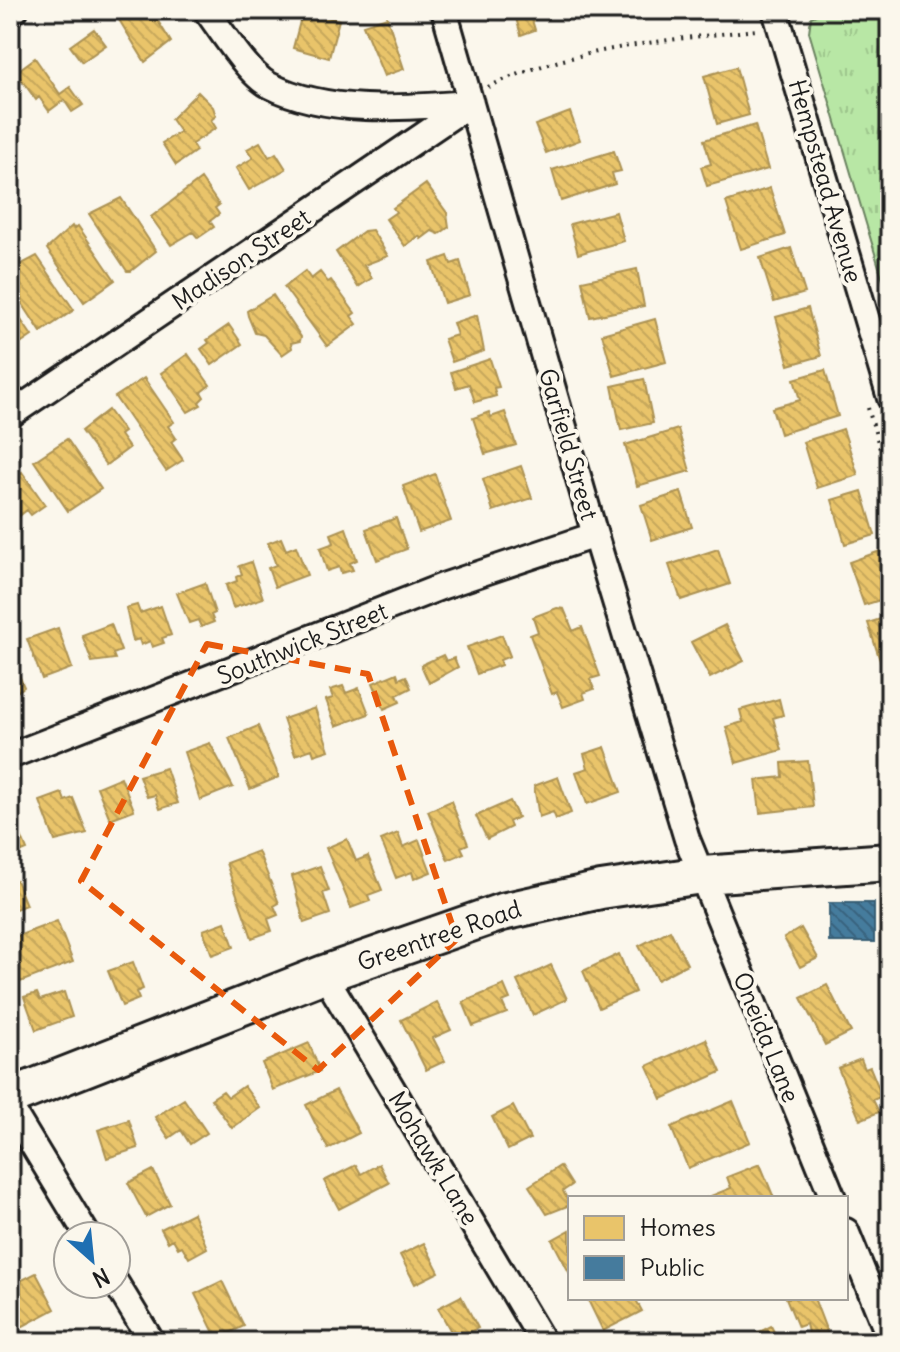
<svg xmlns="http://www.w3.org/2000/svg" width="900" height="1352" viewBox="0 0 900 1352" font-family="Delius,sans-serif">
	<defs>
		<pattern id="park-tufts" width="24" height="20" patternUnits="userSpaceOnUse" patternTransform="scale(2)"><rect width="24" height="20" fill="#b8e7a5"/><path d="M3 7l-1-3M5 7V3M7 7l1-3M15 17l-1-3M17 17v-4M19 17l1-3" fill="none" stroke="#9ec68d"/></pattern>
		<pattern id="homes-back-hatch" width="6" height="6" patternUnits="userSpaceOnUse" patternTransform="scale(2)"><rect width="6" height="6" fill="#e9c46a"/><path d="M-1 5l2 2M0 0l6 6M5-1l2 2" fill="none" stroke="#c7a85b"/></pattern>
		<pattern id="public-back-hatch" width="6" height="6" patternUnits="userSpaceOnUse" patternTransform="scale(2)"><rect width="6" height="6" fill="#457b9d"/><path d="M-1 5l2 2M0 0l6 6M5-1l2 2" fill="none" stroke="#39647f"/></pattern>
	</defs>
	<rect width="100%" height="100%" fill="#fbf7ec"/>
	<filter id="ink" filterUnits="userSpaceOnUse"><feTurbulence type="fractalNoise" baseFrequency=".0125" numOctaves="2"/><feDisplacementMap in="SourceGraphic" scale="16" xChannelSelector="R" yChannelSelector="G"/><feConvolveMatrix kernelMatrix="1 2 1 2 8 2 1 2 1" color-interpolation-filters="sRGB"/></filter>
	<g filter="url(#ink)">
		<path fill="url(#park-tufts)" stroke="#6a8260" stroke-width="2" d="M 827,10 L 890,10 L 890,304 L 809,32 L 811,17 Z"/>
		<path fill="url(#homes-back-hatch)" stroke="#ac9253" stroke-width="2" d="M 113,10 L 151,10 L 171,42 L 145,62 Z
			M 303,10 L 339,20 L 329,58 L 293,48 Z
			M 507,10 L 561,10 L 532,20 L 535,30 L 521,35 L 515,15 L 509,17 Z
			M 387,17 L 404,69 L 384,76 L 363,25 Z
			M 94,29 L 106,45 L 82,62 L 70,46 Z
			M 35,58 L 60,94 L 70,87 L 83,105 L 72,112 L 64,100 L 49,111 L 39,97 L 36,100 L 16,72 Z
			M 736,67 L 749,115 L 717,124 L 704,76 Z
			M 198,92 L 213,107 L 216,116 L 211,120 L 216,128 L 192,144 L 196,151 L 176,165 L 162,143 L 180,132 L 171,119 Z
			M 570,112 L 580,140 L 546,153 L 535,125 Z
			M 755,125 L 768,169 L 707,186 L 701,167 L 711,164 L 704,140 Z
			M 260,142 L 269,157 L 276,153 L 286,169 L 249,190 L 236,168 L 253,158 L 247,149 Z
			M 614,151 L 621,171 L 612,173 L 615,184 L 561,201 L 552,170 Z
			M 201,179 L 219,205 L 215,208 L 219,214 L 210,221 L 214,227 L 198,238 L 193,232 L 171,245 L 151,217 Z
			M 426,184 L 447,213 L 449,227 L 439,234 L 432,231 L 421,239 L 419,236 L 405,246 L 386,219 L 396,212 L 393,208 Z
			M 770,188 L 785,235 L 741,249 L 726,202 Z
			M 121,198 L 156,251 L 131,271 L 127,271 L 89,214 Z
			M 616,212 L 624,241 L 578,254 L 570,224 Z
			M 72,226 L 74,229 L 78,226 L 115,280 L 84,302 L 47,249 Z
			M 372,230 L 388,256 L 364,265 L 372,278 L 358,287 L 336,252 L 364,231 Z
			M 791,248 L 805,293 L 774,302 L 760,258 Z
			M 37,256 L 74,310 L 41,332 L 10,285 L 10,270 Z
			M 448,256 L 451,264 L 460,261 L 470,295 L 444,303 L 431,262 Z
			M 637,269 L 644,306 L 590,317 L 582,281 Z
			M 305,271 L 311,279 L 320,272 L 328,282 L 331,280 L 355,313 L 351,316 L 357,324 L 327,346 L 284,287 Z
			M 273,295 L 301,337 L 300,341 L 291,343 L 292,348 L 282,355 L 264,335 L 255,333 L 248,316 L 247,311 Z
			M 10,304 L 32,336 L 10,351 Z
			M 808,308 L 821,356 L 789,365 L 776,317 Z
			M 477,315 L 484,351 L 452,362 L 444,339 L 457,335 L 453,323 Z
			M 655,319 L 666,362 L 614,376 L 602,334 Z
			M 229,325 L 242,344 L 212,365 L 201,349 L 209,343 L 207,340 Z
			M 188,354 L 210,385 L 201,392 L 204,397 L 199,402 L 201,405 L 188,412 L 161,373 Z
			M 490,359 L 499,387 L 494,388 L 496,396 L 475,402 L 469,384 L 456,388 L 451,372 Z
			M 825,370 L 838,416 L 780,434 L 772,408 L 800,400 L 794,379 Z
			M 144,378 L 174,422 L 168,426 L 176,438 L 171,442 L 183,460 L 166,471 L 115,397 Z
			M 644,379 L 653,423 L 621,430 L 612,386 Z
			M 108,410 L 124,432 L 120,435 L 129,448 L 106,465 L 81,431 Z
			M 489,412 L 491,417 L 505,412 L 516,445 L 485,454 L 473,418 Z
			M 678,429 L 690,471 L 637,486 L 625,445 Z
			M 843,429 L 858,475 L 817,488 L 803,442 Z
			M 67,439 L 101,489 L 68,511 L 34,461 Z
			M 521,466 L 532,498 L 493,511 L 483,479 Z
			M 22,472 L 45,505 L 31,515 L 27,510 L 18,517 L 10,505 L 10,480 Z
			M 435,474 L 451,521 L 419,532 L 403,486 Z
			M 862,491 L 875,535 L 845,544 L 832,500 Z
			M 681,492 L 692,527 L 652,540 L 641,505 Z
			M 396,518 L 407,549 L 377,560 L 366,529 Z
			M 346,528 L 357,560 L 350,563 L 353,570 L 341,573 L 339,567 L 327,571 L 320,548 L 334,543 L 331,534 Z
			M 281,538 L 286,550 L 296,546 L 307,575 L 275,587 L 268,568 L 276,565 L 268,543 Z
			M 718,549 L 730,584 L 681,600 L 669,565 Z
			M 880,551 L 890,581 L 890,597 L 864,605 L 849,562 Z
			M 251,562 L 263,598 L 233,608 L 226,585 L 237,581 L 236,577 L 242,574 L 239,566 Z
			M 205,583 L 215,613 L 211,615 L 214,622 L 201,627 L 198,620 L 189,623 L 177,593 Z
			M 137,605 L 140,613 L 161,606 L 171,635 L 162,638 L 164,643 L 152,647 L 150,641 L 141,645 L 139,639 L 133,641 L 126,608 Z
			M 557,608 L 564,609 L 573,631 L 582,627 L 600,676 L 590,679 L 594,689 L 583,693 L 585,699 L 563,707 L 557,692 L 552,694 L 530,635 L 538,632 L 533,617 Z
			M 890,616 L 890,668 L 883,670 L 868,623 Z
			M 111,624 L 121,651 L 113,654 L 115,659 L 92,662 L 82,635 Z
			M 725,625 L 744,661 L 710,678 L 691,642 Z
			M 58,628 L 72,668 L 42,679 L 27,639 Z
			M 502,635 L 510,656 L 500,660 L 501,665 L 477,674 L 467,647 Z
			M 10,654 L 24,687 L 10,697 Z
			M 443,655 L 446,661 L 454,658 L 458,667 L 429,683 L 421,665 Z
			M 397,673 L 399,679 L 406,676 L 411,688 L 397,695 L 400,702 L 384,709 L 373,683 Z
			M 343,686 L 346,693 L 359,688 L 369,714 L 336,726 L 326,700 L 333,698 L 330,690 Z
			M 779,699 L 783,715 L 773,718 L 782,750 L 736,763 L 726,727 L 743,722 L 740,710 Z
			M 315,708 L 329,750 L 314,755 L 312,749 L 295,755 L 283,719 Z
			M 258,726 L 279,777 L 250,789 L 229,738 Z
			M 210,743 L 233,787 L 200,800 L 184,752 Z
			M 605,747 L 621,792 L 587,804 L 576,772 L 588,768 L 584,754 Z
			M 808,761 L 813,807 L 760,813 L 756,780 L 783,777 L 782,763 Z
			M 166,768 L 178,803 L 160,809 L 155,795 L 147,797 L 139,776 Z
			M 121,777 L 134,810 L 110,819 L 97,787 Z
			M 558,777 L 571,813 L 556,819 L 553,812 L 539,817 L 534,786 Z
			M 62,793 L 65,801 L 73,798 L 87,833 L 55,841 L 40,801 Z
			M 451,801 L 468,844 L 461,847 L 464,853 L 448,860 L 428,811 Z
			M 510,801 L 518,817 L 509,822 L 511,827 L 487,839 L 476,816 Z
			M 10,809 L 27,850 L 10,857 Z
			M 398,833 L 403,847 L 419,840 L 431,872 L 414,879 L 412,872 L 396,878 L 381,840 Z
			M 347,839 L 356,861 L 368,856 L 382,890 L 368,895 L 370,901 L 351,908 L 326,848 Z
			M 258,851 L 279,903 L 274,906 L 278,915 L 268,919 L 272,931 L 252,938 L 226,863 Z
			M 320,866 L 329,891 L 323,893 L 330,914 L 304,923 L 292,876 Z
			M 16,880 L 26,905 L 10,911 L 10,882 Z
			M 57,921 L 73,962 L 15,984 L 10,970 L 10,939 Z
			M 225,922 L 234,947 L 212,955 L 203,930 Z
			M 801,928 L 818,958 L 800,967 L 784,938 Z
			M 670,930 L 687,964 L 657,980 L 639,946 Z
			M 619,954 L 635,992 L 599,1008 L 583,971 Z
			M 133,962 L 143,989 L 136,992 L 139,999 L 122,1006 L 108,971 Z
			M 551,965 L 567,999 L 533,1015 L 517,981 Z
			M 504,985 L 510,999 L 502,1002 L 507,1013 L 473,1026 L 463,1002 Z
			M 827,985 L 851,1032 L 825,1045 L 801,998 Z
			M 64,992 L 72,1017 L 36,1030 L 24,997 L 37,993 L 40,1000 Z
			M 437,1002 L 451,1030 L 433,1038 L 445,1061 L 426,1070 L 401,1020 Z
			M 706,1039 L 721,1072 L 662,1099 L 647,1066 Z
			M 309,1043 L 320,1071 L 273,1090 L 262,1063 Z
			M 861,1059 L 865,1069 L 870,1067 L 882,1096 L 873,1100 L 879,1112 L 860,1120 L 838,1068 Z
			M 244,1086 L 260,1108 L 232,1128 L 211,1099 L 223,1091 L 228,1097 Z
			M 336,1090 L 359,1133 L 328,1149 L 306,1105 Z
			M 184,1099 L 207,1133 L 190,1144 L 181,1130 L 169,1138 L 155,1117 Z
			M 733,1101 L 750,1142 L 688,1168 L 671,1127 Z
			M 513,1106 L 530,1139 L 508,1150 L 492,1117 Z
			M 129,1120 L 138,1148 L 107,1158 L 98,1130 Z
			M 890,1161 L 890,1189 L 889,1189 L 880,1165 Z
			M 379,1164 L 389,1183 L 339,1209 L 324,1181 L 356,1165 L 361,1174 Z
			M 760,1164 L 774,1198 L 706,1198 L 731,1188 L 727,1177 Z
			M 560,1166 L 572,1185 L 563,1191 L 570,1205 L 547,1214 L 529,1186 Z
			M 153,1170 L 170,1204 L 146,1217 L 128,1183 Z
			M 193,1213 L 207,1248 L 189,1258 L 182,1246 L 178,1248 L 173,1239 L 168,1242 L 161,1229 Z
			M 570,1230 L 570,1274 L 552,1240 Z
			M 424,1243 L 439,1272 L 415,1284 L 400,1255 Z
			M 36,1273 L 55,1309 L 10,1333 L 10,1286 Z
			M 222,1281 L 244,1326 L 217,1339 L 195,1294 Z
			M 461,1296 L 478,1328 L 455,1339 L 438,1308 Z
			M 587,1298 L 635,1298 L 642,1311 L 603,1331 Z
			M 786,1298 L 814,1298 L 830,1340 L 810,1342 L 806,1324 L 798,1327 Z
			M 771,1326 L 779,1342 L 740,1342 Z
			M 273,1333 L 277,1342 L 255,1342 Z"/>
		<path fill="url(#public-back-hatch)" stroke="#395e76" stroke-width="2" d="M 829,903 L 874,903 L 874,942 L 829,942 Z"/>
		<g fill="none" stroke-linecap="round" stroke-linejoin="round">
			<defs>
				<path id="street" d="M 206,10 C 221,30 248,74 269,85 C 328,115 406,108 469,103
					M 444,10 L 595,535 L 687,839 L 833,1198
					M 775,10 L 890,398
					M 10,13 L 15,10
					M 10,415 L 471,103
					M 10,756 L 443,586 L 595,535
					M 324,974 L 543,1342
					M 10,1107 L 88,1236
					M 846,1231 L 890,1339
					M 116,1283 L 152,1342"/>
				<path id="secondary" d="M 10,1097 L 324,974 L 502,912 L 601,890 L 702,875 L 890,862"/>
			</defs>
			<use href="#street" stroke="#1c1c1c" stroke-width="30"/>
			<use href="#secondary" stroke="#1c1c1c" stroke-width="42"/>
			<path stroke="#1c1c1c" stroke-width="4" stroke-dasharray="2 6" stroke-linecap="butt" d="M 488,87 C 570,48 668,40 756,30
				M 868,408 L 890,483"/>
			<use href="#street" stroke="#fbf7ec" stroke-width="24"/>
			<use href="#secondary" stroke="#fbf7ec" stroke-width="36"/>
		</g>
	</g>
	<path fill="none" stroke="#e8590c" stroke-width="6" stroke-dasharray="16 10" stroke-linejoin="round" d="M 207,644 L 368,674 L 457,939 L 318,1070 L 81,881 Z"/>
	<g text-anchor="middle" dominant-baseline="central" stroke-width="8" stroke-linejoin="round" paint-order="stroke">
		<g font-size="24" fill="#1c1c1c" stroke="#fbf7ec">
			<text transform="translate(826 181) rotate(74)">Hempstead Avenue</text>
			<text transform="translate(241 259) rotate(-34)">Madison Street</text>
			<text transform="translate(569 444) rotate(74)">Garfield Street</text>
			<text transform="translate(302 643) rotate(-22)">Southwick Street</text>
			<text transform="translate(439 935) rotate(-19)">Greentree Road</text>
			<text transform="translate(767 1037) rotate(68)">Oneida Lane</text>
			<text transform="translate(434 1158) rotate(59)">Mohawk Lane</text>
		</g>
	</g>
	<rect width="900" height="1352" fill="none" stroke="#fbf7ec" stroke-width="40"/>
	<rect x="20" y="20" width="860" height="1312" fill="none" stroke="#1c1c1c" stroke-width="3" filter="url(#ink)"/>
	<rect x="568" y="1196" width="280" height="104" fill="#fbf7ec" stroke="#a29f99" stroke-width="2"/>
	<rect x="584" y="1216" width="40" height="24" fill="#e9c46a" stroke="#a29f99" stroke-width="2"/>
	<text x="640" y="1236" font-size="24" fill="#1c1c1c">Homes</text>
	<rect x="584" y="1256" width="40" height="24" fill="#457b9d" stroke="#a29f99" stroke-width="2"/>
	<text x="640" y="1276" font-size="24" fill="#1c1c1c">Public</text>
	<g transform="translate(92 1260) rotate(153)"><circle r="38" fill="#fbf7ec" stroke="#a29f99" stroke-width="2"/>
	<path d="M0-6L14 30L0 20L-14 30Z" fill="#1f6fb2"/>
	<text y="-12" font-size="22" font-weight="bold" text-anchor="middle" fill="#1c1c1c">N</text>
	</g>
</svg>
